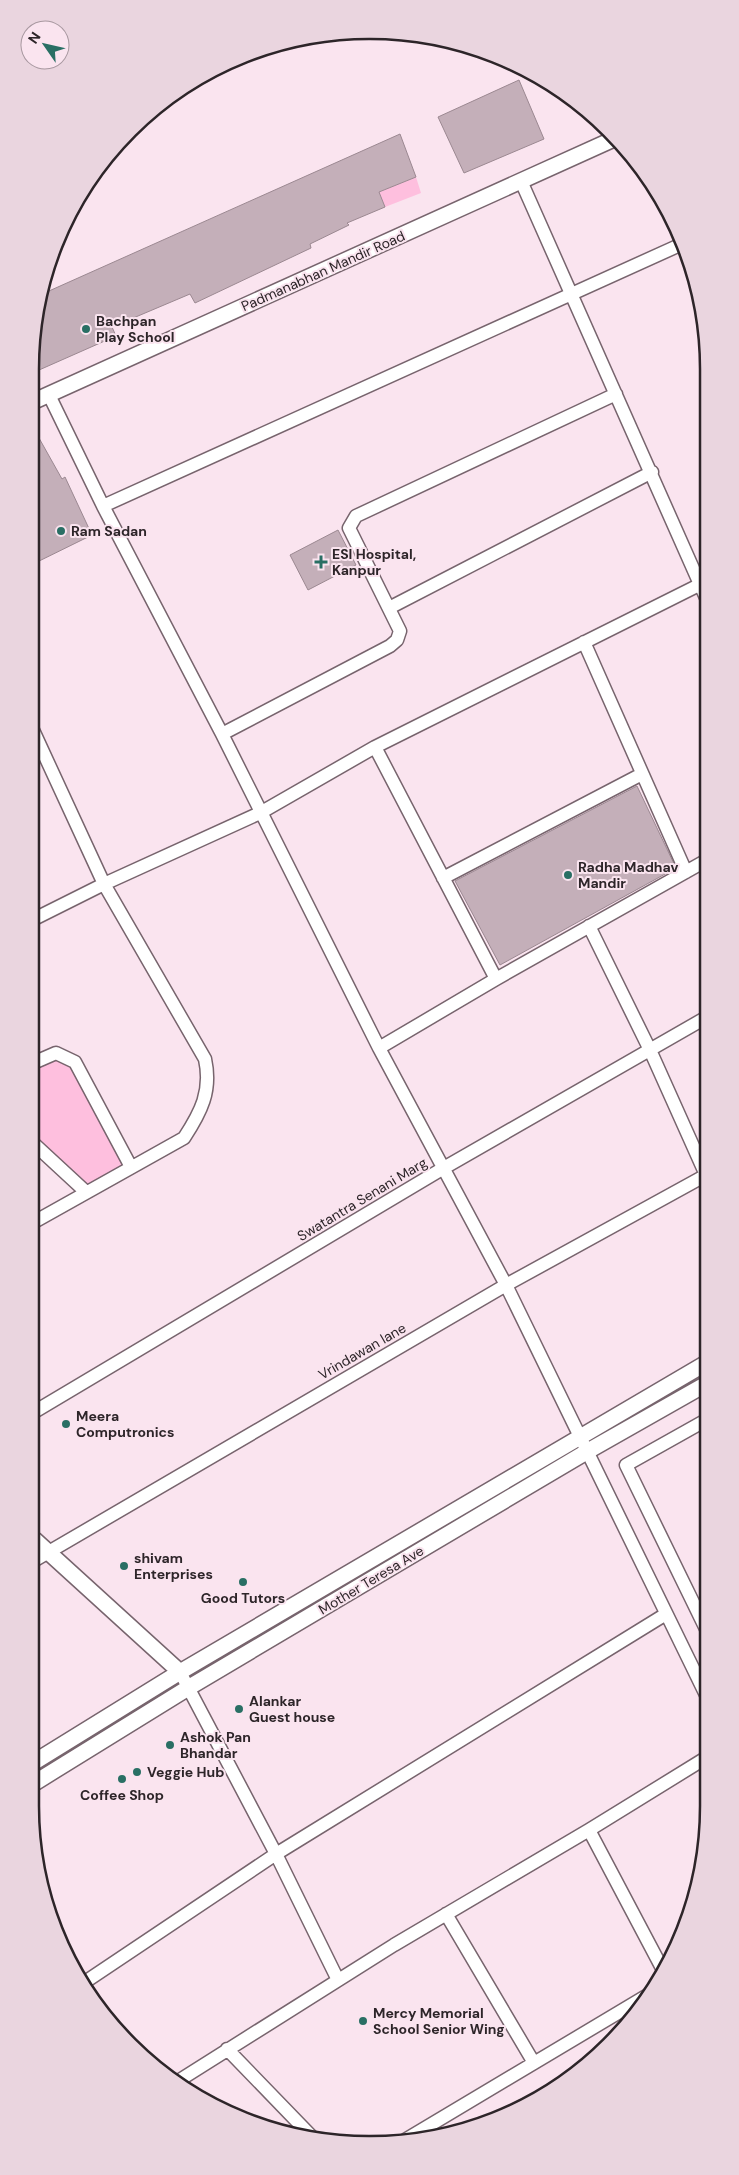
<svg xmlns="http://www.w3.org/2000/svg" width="739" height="2175" viewBox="0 0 739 2175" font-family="'DM Sans',sans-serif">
	<rect width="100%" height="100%" fill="#fae4ef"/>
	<path fill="#febfde" d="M 416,177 L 421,193 L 385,207 L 379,192 Z
		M 53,1058 L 74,1064 L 127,1167 L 86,1190 L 33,1139 L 33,1068 Z"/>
	<path fill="#c4afb9" stroke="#9b8891" d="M 519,80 L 544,139 L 464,173 L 438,117 Z
		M 400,134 L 416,177 L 379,192 L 385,207 L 347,223 L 349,225 L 310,244 L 311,248 L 195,303 L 190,294 L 112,327 L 116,336 L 30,374 L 40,295 Z
		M 30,422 L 62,479 L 65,477 L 92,535 L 31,565 Z
		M 338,530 L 356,565 L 308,590 L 290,555 Z
		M 637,786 L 676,868 L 500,965 L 455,881 Z"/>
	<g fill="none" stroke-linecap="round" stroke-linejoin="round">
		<defs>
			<path id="minor" d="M 521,181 L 707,600
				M 49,395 L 103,506 L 222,734 L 379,1048 L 506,1285 L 709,1701
				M 103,506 L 682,244
				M 389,608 L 652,472
				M 584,642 L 686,872
				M 32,728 L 104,884 L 205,1059 C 212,1091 201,1112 184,1138 L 34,1222
				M 222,734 L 390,646 L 397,640 L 400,631 L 349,528 L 356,516 L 616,394
				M 375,747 L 496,979
				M 443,878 L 642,774
				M 32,920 L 104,884 L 260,813 L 375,747 L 707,581
				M 589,926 L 650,1050 L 706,1175
				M 379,1048 L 496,979 L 707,860
				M 33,1063 L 56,1053 L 75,1062 L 131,1167
				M 33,1143 L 86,1192
				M 34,1412 L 442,1169 L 707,1017
				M 708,1419 L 626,1465 L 709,1635
				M 35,1560 L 506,1285 L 708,1174
				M 589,1830 L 663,1970
				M 446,1914 L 534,2063
				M 338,1980 L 276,1854 L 666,1614
				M 85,1982 L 276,1854 L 180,1672
				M 227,2049 L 314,2139
				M 175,2083 L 394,1945 L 589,1830 L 709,1756
				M 400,2143 L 653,1992"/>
			<path id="tertiary" d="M 30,403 L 616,138
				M 35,1540 L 180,1672
				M 36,1761 L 180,1672 L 708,1362
				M 36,1782 L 188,1688 L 588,1451 L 708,1383"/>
		</defs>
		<use href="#minor" stroke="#77646d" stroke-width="15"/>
		<use href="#tertiary" stroke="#77646d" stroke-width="18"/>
		<use href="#minor" stroke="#fff" stroke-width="12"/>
		<use href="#tertiary" stroke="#fff" stroke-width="15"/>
	</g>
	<g fill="#296f64" stroke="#fae4ef" stroke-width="2">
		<circle cx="86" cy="329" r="5"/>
		<circle cx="61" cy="531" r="5"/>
		<path d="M318.5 554.5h5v5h5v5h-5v5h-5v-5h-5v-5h5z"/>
		<circle cx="568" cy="875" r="5"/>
		<circle cx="66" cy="1424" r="5"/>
		<circle cx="124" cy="1566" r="5"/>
		<circle cx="243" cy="1582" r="5"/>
		<circle cx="239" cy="1709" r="5"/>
		<circle cx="170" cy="1745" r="5"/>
		<circle cx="137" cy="1772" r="5"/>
		<circle cx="122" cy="1779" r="5"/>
		<circle cx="363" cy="2021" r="5"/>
	</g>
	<g text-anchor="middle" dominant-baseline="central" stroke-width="4" stroke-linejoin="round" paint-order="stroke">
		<g font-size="14" fill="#2d2529" stroke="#fae4ef">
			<text transform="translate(323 271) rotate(-24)">Padmanabhan Mandir Road</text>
			<text transform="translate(362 1199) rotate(-31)">Swatantra Senani Marg</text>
			<text transform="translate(362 1351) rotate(-30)">Vrindawan lane</text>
			<text transform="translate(371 1580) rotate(-31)">Mother Teresa Ave</text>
		</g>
		<g font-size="14" font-weight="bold" fill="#2d2529" stroke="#fae4ef" text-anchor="start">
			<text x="96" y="321">Bachpan<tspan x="96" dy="16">Play School</tspan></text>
			<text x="71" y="531">Ram Sadan</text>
			<text x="332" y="554">ESI Hospital,<tspan x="332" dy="16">Kanpur</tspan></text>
			<text x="578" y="867">Radha Madhav<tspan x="578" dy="16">Mandir</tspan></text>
			<text x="76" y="1416">Meera<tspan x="76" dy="16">Computronics</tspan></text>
			<text x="134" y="1558">shivam<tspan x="134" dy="16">Enterprises</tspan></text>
			<text x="243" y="1598" text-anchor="middle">Good Tutors</text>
			<text x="249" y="1701">Alankar<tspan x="249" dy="16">Guest house</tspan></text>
			<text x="180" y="1737">Ashok Pan<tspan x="180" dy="16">Bhandar</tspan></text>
			<text x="147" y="1772">Veggie Hub</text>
			<text x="122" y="1795" text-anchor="middle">Coffee Shop</text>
			<text x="373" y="2013">Mercy Memorial<tspan x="373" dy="16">School Senior Wing</tspan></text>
		</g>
	</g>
	<path d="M0 0H739V2175H0ZM369 39H370A330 330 0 0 1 700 369V1806A330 330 0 0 1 370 2136H369A330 330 0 0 1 39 1806V369A330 330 0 0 1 369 39Z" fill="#ead5df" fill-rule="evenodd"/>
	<path fill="none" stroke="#2d2529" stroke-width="2.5" d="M369 39H370A330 330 0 0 1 700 369V1806A330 330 0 0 1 370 2136H369A330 330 0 0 1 39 1806V369A330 330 0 0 1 369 39Z"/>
	<g transform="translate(45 45) rotate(304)"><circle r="24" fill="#fae4ef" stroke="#a898a0"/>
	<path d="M0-4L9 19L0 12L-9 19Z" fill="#296f64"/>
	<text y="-8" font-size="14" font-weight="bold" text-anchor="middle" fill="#2d2529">N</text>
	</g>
</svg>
